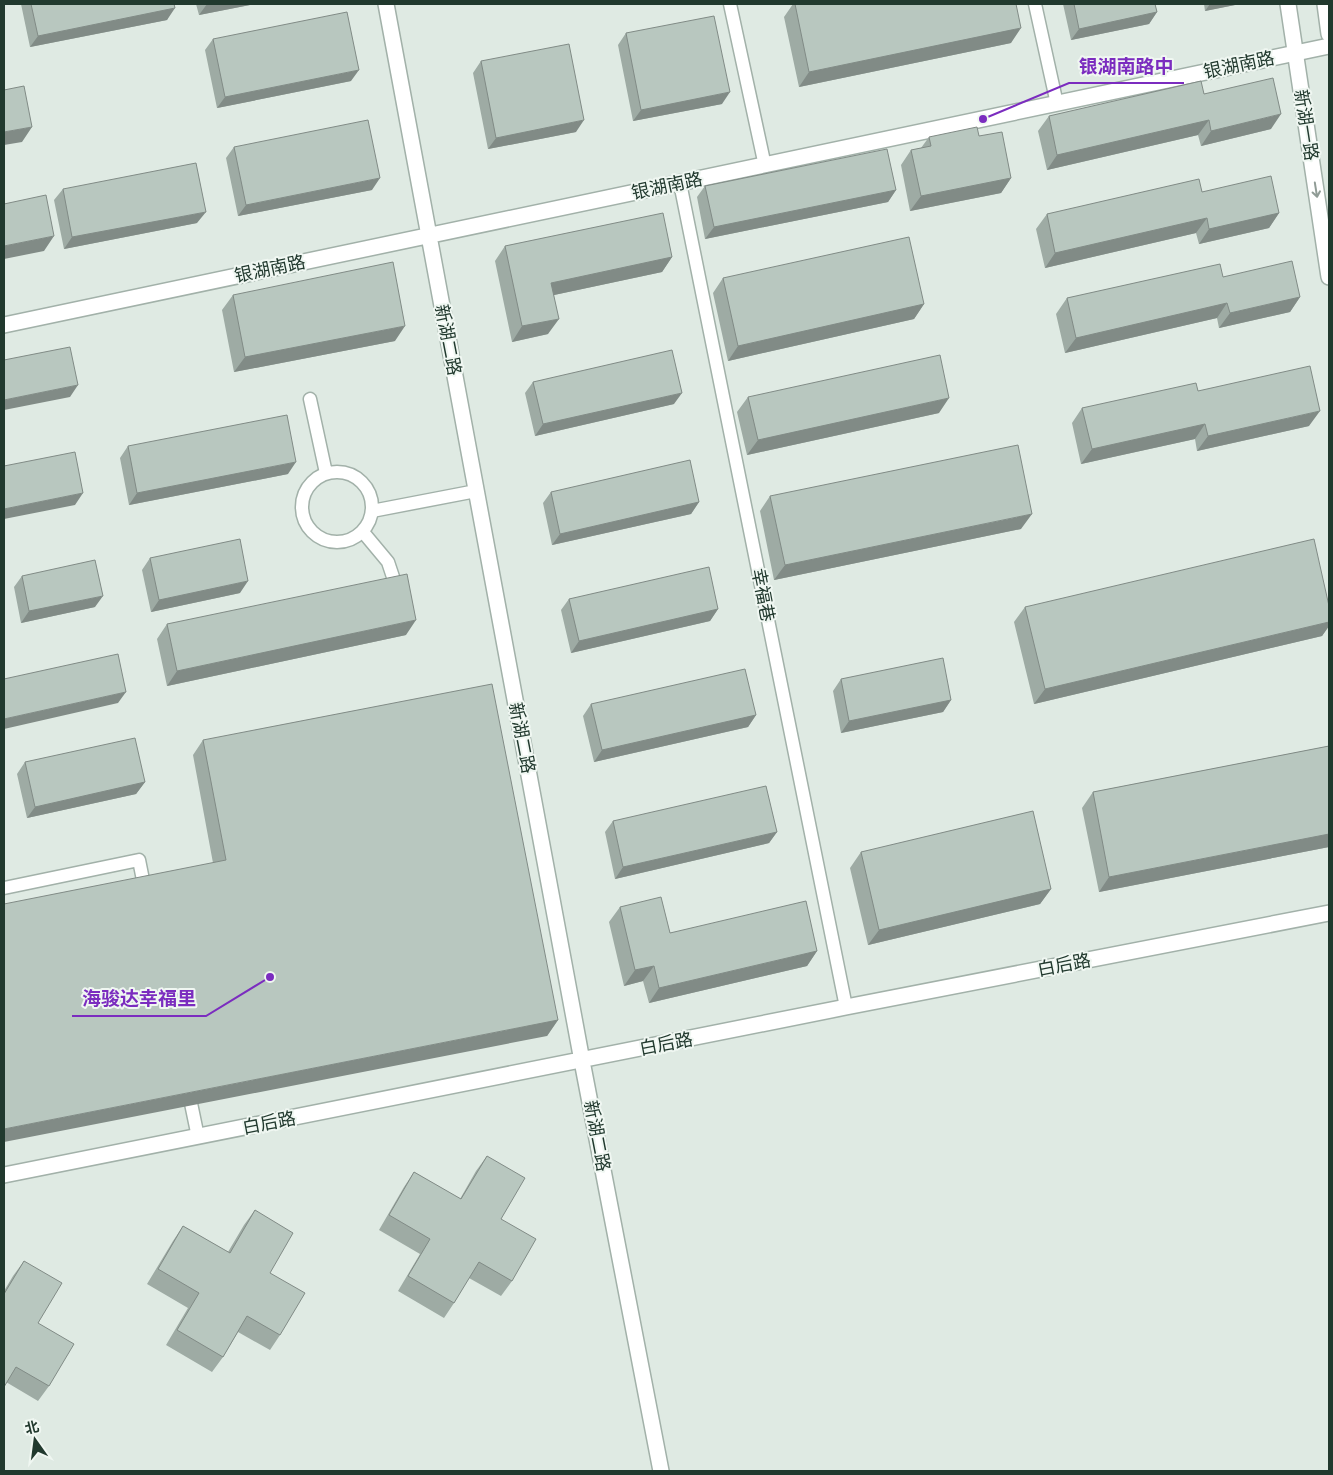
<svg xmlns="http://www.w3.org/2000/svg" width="1333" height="1475" viewBox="0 0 1333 1475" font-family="Jost,'Noto Sans SC',sans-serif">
	<rect width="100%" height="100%" fill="#dfeae3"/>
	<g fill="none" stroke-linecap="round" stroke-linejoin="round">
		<defs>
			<path id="service" d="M 730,4 L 765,166
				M 1035,4 L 1057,104
				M 680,183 L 846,1007
				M 310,399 L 326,473
				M302 507a35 35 0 1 1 70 0a35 35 0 1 1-70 0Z
				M 372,511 L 476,491
				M 363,532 L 388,562 L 394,580
				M 4,888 L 139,860 L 145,890
				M 188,1089 L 198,1137"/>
			<path id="minor" d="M 386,4 L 582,1061 L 661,1471
				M 4,325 L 1329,46
				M 4,1175 L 846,1007 L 1329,913"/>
			<path id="tertiary" d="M 1288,4 L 1329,277
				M 1325,4 L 1329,34"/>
		</defs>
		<use href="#service" stroke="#a2b1a9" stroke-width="15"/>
		<use href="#minor" stroke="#a2b1a9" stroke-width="18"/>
		<use href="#tertiary" stroke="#a2b1a9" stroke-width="18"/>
		<use href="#service" stroke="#fff" stroke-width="12"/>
		<use href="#minor" stroke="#fff" stroke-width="15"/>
		<use href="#tertiary" stroke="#fff" stroke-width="15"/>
	</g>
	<path fill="#9eaba4" d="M 21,4 L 174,4 L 167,20 L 30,47 Z
		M 196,4 L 255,4 L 199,15 Z
		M 793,4 L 1016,4 L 1011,43 L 799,87 L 784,17 Z
		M 1063,4 L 1155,4 L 1157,12 L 1149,24 L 1071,40 Z
		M 1204,4 L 1240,4 L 1205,11 Z
		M 626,33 L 722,104 L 633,121 L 618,45 Z
		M 213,39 L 351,81 L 217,108 L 205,50 Z
		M 481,61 L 576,132 L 488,149 L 473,73 Z
		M 1204,94 L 1271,129 L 1201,146 L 1198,135 L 1047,170 L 1038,131 L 1049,116 Z
		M 929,137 L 1011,178 L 1001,193 L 910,211 L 901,165 L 911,150 L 921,148 Z
		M 234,147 L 372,190 L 238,216 L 226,158 Z
		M 705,186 L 896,190 L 888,202 L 705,239 L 697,197 Z
		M 63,189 L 197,223 L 64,249 L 54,200 Z
		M 1202,192 L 1279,213 L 1269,228 L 1199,244 L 1196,233 L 1045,268 L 1036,229 L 1047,214 Z
		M 505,246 L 672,257 L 662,272 L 554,295 L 548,334 L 512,342 L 495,261 Z
		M 1223,277 L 1300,297 L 1290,312 L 1219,328 L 1217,318 L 1065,353 L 1056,314 L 1067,298 Z
		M 723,278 L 924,304 L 914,319 L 728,361 L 713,293 Z
		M 233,295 L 395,341 L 234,372 L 222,310 Z
		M 533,382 L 674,404 L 535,436 L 525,393 Z
		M 1198,391 L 1309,426 L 1197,451 L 1195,439 L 1081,464 L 1072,423 L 1082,408 Z
		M 748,397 L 939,413 L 747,455 L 737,412 Z
		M 128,446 L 288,474 L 129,505 L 120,458 Z
		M 551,492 L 699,502 L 691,514 L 552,545 L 543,503 Z
		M 770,496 L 1021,529 L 774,580 L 760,511 Z
		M 150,558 L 240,593 L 151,612 L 142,570 Z
		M 22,576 L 95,607 L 21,623 L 14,587 Z
		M 569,599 L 718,609 L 710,621 L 571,653 L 561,610 Z
		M 1329,606 L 1329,626 L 1322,636 L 1034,704 L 1014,622 L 1025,607 Z
		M 167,624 L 406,635 L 167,686 L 157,639 Z
		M 841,679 L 951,700 L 943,712 L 841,733 L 833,691 Z
		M 591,704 L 756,715 L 748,727 L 594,762 L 583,716 Z
		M 203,740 L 558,1020 L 547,1036 L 213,863 L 193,755 Z
		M 1329,746 L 1329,847 L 1099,892 L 1082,808 L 1093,792 Z
		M 25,762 L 145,782 L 136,794 L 27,818 L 17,774 Z
		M 613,821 L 777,832 L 769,843 L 615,879 L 605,832 Z
		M 861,852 L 1051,889 L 1040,904 L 868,945 L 850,868 Z
		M 620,907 L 670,933 L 817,951 L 807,966 L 649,1003 L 643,981 L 624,986 L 609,922 Z
		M 487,1156 L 501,1219 L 512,1281 L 501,1296 L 469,1278 L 454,1303 L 444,1318 L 398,1291 L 420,1254 L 379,1230 L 404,1187 L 414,1172 L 460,1199 L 476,1171 Z
		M 255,1210 L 270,1273 L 280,1335 L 270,1350 L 238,1332 L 223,1357 L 212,1372 L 166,1345 L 188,1308 L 147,1284 L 173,1241 L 183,1226 L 228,1252 L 244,1225 Z
		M 24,1261 L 38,1323 L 49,1386 L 38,1401 L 6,1382 L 4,1387 L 4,1291 L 13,1276 Z"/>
	<path fill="#818b86" d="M 207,4 L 255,4 L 199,15 Z
		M 1210,4 L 1240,4 L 1205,11 Z
		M 175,8 L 167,20 L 30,47 L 38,36 Z
		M 1157,12 L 1149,24 L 1071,40 L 1079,29 Z
		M 1021,28 L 1011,43 L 799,87 L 809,72 Z
		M 359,70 L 351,81 L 217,108 L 225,97 Z
		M 730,92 L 722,104 L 633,121 L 641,110 Z
		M 1281,114 L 1271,129 L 1201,146 L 1211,131 Z
		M 584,120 L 576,132 L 488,149 L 496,138 Z
		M 1209,120 L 1198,135 L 1047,170 L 1057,155 Z
		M 32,127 L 22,142 L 4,145 L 4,132 Z
		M 380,178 L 372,190 L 238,216 L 246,205 Z
		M 1011,178 L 1001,193 L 910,211 L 921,196 Z
		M 896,190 L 888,202 L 705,239 L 714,227 Z
		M 206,212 L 197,223 L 64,249 L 72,237 Z
		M 1279,213 L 1269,228 L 1199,244 L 1209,229 Z
		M 1207,218 L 1196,233 L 1045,268 L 1055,253 Z
		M 54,236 L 44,251 L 4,259 L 4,246 Z
		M 672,257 L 662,272 L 540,298 L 551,283 Z
		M 1300,297 L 1290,312 L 1219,328 L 1230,313 Z
		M 1227,303 L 1217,318 L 1065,353 L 1076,338 Z
		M 924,304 L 914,319 L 728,361 L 738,346 Z
		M 559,319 L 548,334 L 512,342 L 522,326 Z
		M 405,326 L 395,341 L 234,372 L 245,357 Z
		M 78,385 L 70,397 L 4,410 L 4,400 Z
		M 682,393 L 674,404 L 535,436 L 543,424 Z
		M 949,398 L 939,413 L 747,455 L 758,440 Z
		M 1320,411 L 1309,426 L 1197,451 L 1208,436 Z
		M 1205,424 L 1195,439 L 1081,464 L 1092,449 Z
		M 296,462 L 288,474 L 129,505 L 137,493 Z
		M 83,493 L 75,505 L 4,519 L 4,509 Z
		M 699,502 L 691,514 L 552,545 L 560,534 Z
		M 1032,514 L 1021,529 L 774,580 L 785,565 Z
		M 248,581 L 240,593 L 151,612 L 159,600 Z
		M 103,596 L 95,607 L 21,623 L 29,611 Z
		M 718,609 L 710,621 L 571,653 L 579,641 Z
		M 416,620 L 406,635 L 167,686 L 177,671 Z
		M 1329,622 L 1329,626 L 1322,636 L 1034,704 L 1045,689 Z
		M 126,692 L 118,703 L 4,729 L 4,719 Z
		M 951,700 L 943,712 L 841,733 L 849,721 Z
		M 756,715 L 748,727 L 594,762 L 602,750 Z
		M 145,782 L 136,794 L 27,818 L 35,807 Z
		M 777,832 L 769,843 L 615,879 L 623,867 Z
		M 1329,834 L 1329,847 L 1099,892 L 1109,877 Z
		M 1051,889 L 1040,904 L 868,945 L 879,930 Z
		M 817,951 L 807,966 L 649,1003 L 659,988 Z
		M 654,966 L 643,981 L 624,986 L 635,970 Z
		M 558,1020 L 547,1036 L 4,1142 L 4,1129 Z"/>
	<path fill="#b8c7bf" stroke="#818b86" d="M 31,4 L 174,4 L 175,8 L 38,36 Z
		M 795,4 L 1016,4 L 1021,28 L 809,72 Z
		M 1074,4 L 1155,4 L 1157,12 L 1079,29 Z
		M 347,12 L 359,70 L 225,97 L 213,39 Z
		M 714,16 L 730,92 L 641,110 L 626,33 Z
		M 569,44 L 584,120 L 496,138 L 481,61 Z
		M 1273,78 L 1281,114 L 1211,131 L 1209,120 L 1057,155 L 1049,116 L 1201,81 L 1204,94 Z
		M 24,86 L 32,127 L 4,132 L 4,90 Z
		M 368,120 L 380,178 L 246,205 L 234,147 Z
		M 977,127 L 979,136 L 1002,132 L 1011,178 L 921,196 L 911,150 L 931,146 L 929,137 Z
		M 887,149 L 896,190 L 714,227 L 705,186 Z
		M 196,163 L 206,212 L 72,237 L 63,189 Z
		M 1271,176 L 1279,213 L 1209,229 L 1207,218 L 1055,253 L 1047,214 L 1199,179 L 1202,192 Z
		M 46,195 L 54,236 L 4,246 L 4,204 Z
		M 663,213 L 672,257 L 551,283 L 559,319 L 522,326 L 505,246 Z
		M 909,237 L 924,304 L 738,346 L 723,278 Z
		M 1292,261 L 1300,297 L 1230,313 L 1227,303 L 1076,338 L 1067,298 L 1220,264 L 1223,277 Z
		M 393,262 L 405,326 L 245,357 L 233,295 Z
		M 70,347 L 78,385 L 4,400 L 4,360 Z
		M 672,350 L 682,393 L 543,424 L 533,382 Z
		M 940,355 L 949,398 L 758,440 L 748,397 Z
		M 1310,366 L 1320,411 L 1208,436 L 1205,424 L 1092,449 L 1082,408 L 1196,383 L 1198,391 Z
		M 287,415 L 296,462 L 137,493 L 128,446 Z
		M 1018,445 L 1032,514 L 785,565 L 770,496 Z
		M 75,452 L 83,493 L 4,509 L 4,466 Z
		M 690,460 L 699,502 L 560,534 L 551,492 Z
		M 240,539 L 248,581 L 159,600 L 150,558 Z
		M 1314,539 L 1329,606 L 1329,622 L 1045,689 L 1025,607 Z
		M 95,560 L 103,596 L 29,611 L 22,576 Z
		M 709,567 L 718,609 L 579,641 L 569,599 Z
		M 407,574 L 416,620 L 177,671 L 167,624 Z
		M 118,654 L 126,692 L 4,719 L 4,679 Z
		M 943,658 L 951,700 L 849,721 L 841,679 Z
		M 745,669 L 756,715 L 602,750 L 591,704 Z
		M 492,684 L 558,1020 L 4,1129 L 4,904 L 226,860 L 203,740 Z
		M 135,738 L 145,782 L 35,807 L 25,762 Z
		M 1329,746 L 1329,834 L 1109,877 L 1093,792 Z
		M 766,786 L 777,832 L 623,867 L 613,821 Z
		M 1033,811 L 1051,889 L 879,930 L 861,852 Z
		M 661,897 L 670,933 L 806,901 L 817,951 L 659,988 L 654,966 L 635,970 L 620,907 Z
		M 487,1156 L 525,1178 L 501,1219 L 536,1239 L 512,1281 L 479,1262 L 454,1303 L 408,1276 L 430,1239 L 389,1215 L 414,1172 L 461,1199 Z
		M 255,1210 L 293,1233 L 270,1273 L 305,1293 L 280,1335 L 247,1316 L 223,1357 L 177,1330 L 199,1293 L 158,1269 L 183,1226 L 230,1253 Z
		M 24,1261 L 62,1283 L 38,1323 L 74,1344 L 49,1386 L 16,1367 L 4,1387 L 4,1294 Z"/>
	<defs><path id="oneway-shaft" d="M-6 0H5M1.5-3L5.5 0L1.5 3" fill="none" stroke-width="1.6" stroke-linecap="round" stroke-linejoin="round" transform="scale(1.25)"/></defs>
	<use stroke="#909c96" href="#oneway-shaft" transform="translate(1316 190) rotate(81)"/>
	<g text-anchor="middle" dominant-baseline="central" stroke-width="4" stroke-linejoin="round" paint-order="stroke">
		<g font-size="18" fill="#21392e" stroke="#f0f7f2">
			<text transform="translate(1239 65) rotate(-12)">银湖南路</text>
			<text transform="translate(1306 125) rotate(81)">新湖一路</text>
			<text transform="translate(667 186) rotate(-12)">银湖南路</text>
			<text transform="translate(270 269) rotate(-12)">银湖南路</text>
			<text transform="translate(448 340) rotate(79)">新湖二路</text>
			<text transform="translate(763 595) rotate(79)">幸福巷</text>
			<text transform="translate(522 738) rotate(79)">新湖二路</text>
			<text transform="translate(1064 965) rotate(-11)">白后路</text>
			<text transform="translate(666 1044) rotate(-11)">白后路</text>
			<text transform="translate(269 1123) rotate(-11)">白后路</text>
			<text transform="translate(597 1136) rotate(79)">新湖二路</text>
		</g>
	</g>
	<path fill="none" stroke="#7b2cbf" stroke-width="2" d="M983 119L1069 83H1184M270 977L206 1016H72"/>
	<g fill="#7b2cbf" stroke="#f0f7f2" stroke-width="2">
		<circle cx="983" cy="119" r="5"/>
		<circle cx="270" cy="977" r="5"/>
	</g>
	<g font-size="19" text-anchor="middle" font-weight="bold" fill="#7b2cbf" stroke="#f0f7f2" stroke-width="4" stroke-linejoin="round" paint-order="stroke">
		<text x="1126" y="73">银湖南路中</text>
		<text x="139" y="1005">海骏达幸福里</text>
	</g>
	<rect width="1333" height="1475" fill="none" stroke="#21392e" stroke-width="10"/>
	<g transform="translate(35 1440) rotate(346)" stroke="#f0f7f2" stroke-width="4" paint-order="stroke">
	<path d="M0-4L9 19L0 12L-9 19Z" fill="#21392e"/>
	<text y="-8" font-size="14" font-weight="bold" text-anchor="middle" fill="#21392e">北</text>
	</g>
</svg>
